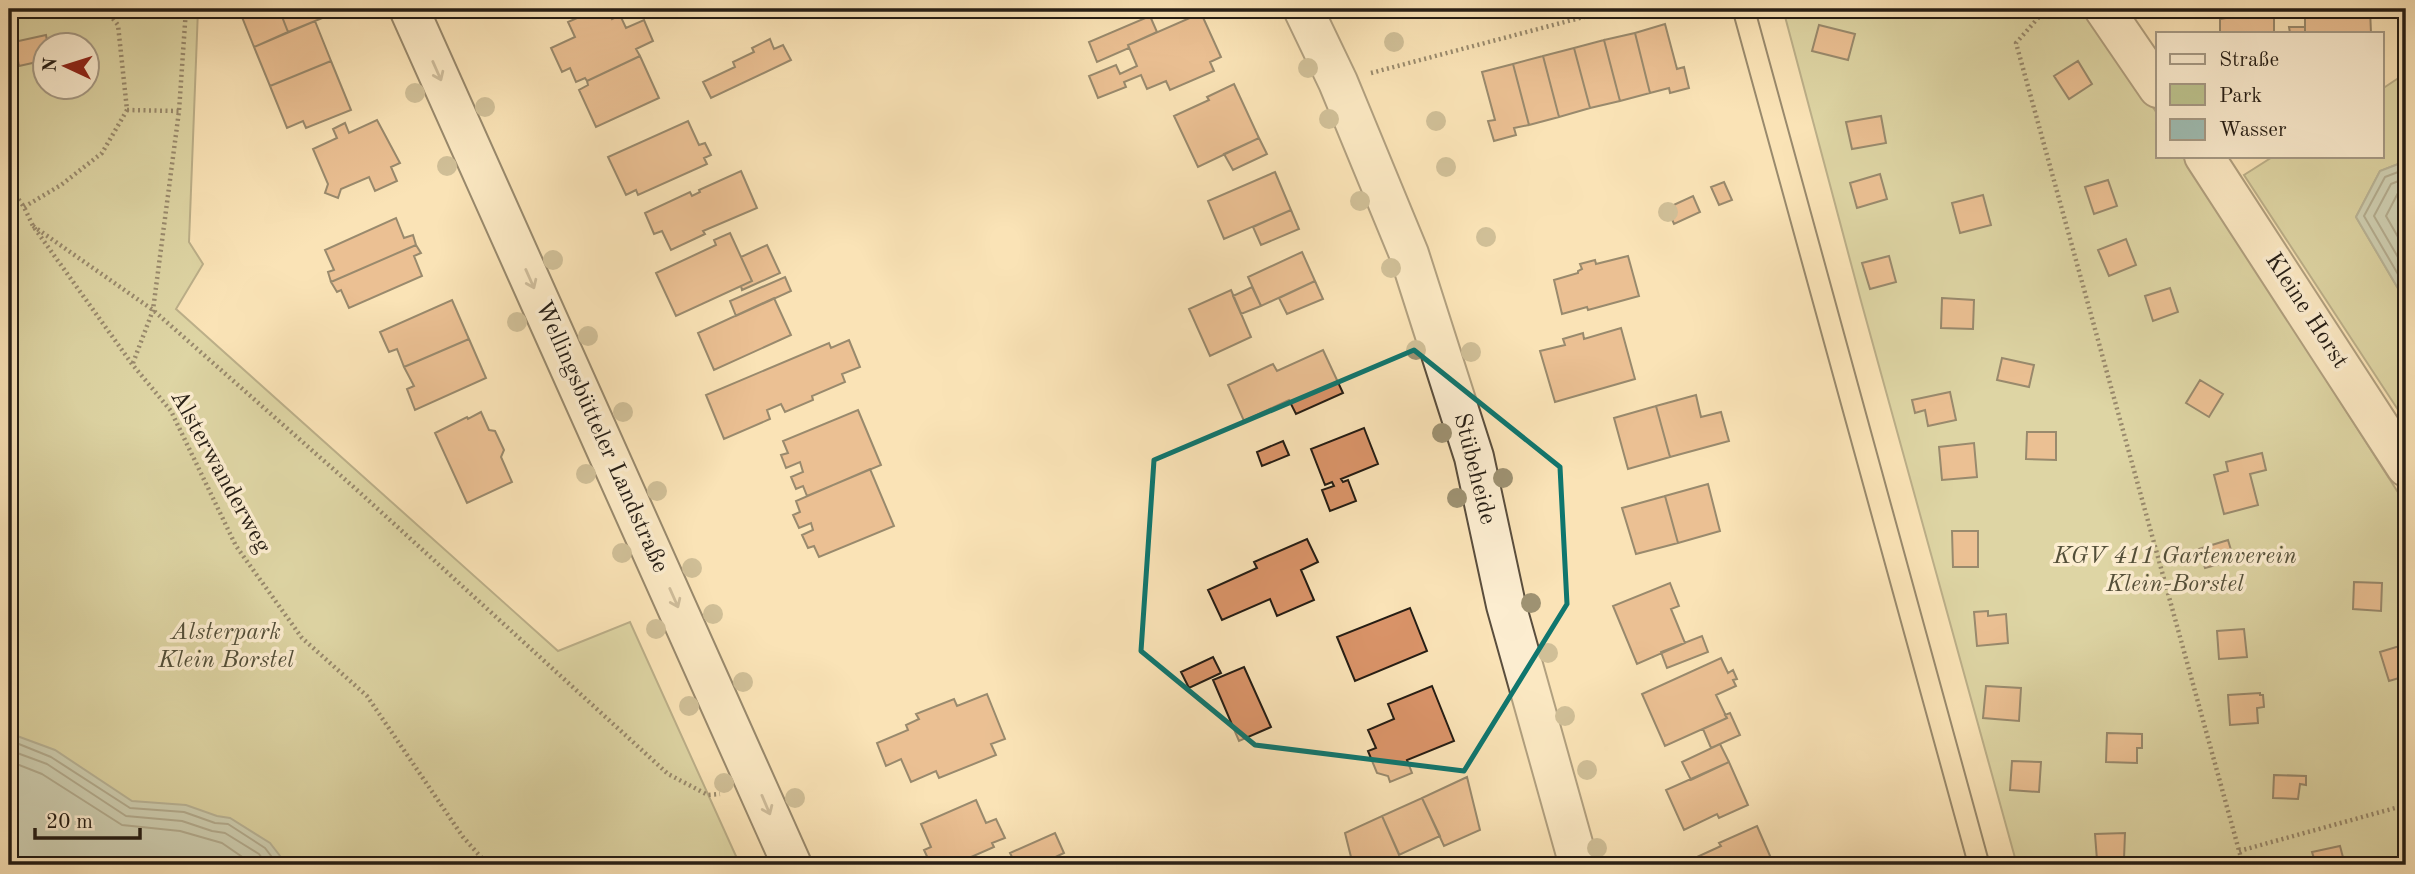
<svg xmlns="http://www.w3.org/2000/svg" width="2415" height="874" viewBox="0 0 2415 874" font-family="'Old Standard TT',serif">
	<rect width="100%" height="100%" fill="#fae3b7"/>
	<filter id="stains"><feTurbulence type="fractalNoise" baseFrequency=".00286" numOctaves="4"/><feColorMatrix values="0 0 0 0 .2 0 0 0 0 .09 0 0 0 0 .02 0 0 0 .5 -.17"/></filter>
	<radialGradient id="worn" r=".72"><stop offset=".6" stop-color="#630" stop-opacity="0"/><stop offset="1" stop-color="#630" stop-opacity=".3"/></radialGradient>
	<path fill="#bdc48f" stroke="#717052" stroke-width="2" fill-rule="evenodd" d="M 9,9 L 198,9 L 189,242 L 203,264 L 176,309 L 558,651 L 630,622 L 740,865 L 9,865 ZM 46,46 L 88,46 L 88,88 L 46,88 Z
		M 1783,9 L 2090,9 L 2158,115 L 2158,156 L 2184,156 L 2406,505 L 2406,865 L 2017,865 L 1861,301 Z
		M 2406,73 L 2406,161 L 2380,171 L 2356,217 L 2406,302 L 2406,422 L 2244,175 L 2274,156 L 2382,156 L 2382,89 Z"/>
	<path fill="#9fbdb3" stroke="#6e7d73" stroke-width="2" d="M 2406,161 L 2406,302 L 2356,217 L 2380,171 Z
		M 9,733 L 55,750 L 132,801 L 186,805 L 217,816 L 230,818 L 270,843 L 287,865 L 9,865 Z"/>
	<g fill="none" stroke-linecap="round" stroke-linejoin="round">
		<path stroke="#626d64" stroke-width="2" d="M 2406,169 L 2385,177 L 2364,216 L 2406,288
			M 2406,178 L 2391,184 L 2374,216 L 2406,271
			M 2406,189 L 2398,193 L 2386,216 L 2406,251
			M 9,740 L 51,757 L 130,808 L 184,812 L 215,823 L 228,824 L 265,848 L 278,865
			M 9,750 L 47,764 L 126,816 L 182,821 L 212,831 L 225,833 L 259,854 L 267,865
			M 9,761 L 42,774 L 122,825 L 180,831 L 222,843 L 254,865"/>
	</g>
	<path fill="#da9469" stroke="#251d14" stroke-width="2" d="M 244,9 L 279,9 L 288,32 L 254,47 L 240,12 Z
		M 279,9 L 322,9 L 325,17 L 288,32 Z
		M 597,9 L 608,9 L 612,19 L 620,15 L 626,28 L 644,20 L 653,41 L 636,49 L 640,56 L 587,81 L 585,78 L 576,82 L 570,68 L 562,72 L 551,48 L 575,37 L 568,22 Z
		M 2305,9 L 2370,9 L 2371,33 L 2305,33 Z
		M 1201,13 L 1221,57 L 1210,62 L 1214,71 L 1170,90 L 1166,81 L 1147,89 L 1141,75 L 1124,82 L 1126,87 L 1098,98 L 1089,76 L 1116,65 L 1120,74 L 1137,66 L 1128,45 Z
		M 1150,16 L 1157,32 L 1128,45 L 1129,48 L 1097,62 L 1089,42 Z
		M 2226,18 L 2274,18 L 2274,33 L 2220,33 L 2220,19 Z
		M 315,21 L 331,61 L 270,86 L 254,47 Z
		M 1665,24 L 1677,69 L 1684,67 L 1689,88 L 1670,93 L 1669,88 L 1650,93 L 1635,33 Z
		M 1819,25 L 1855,34 L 1848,60 L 1812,51 Z
		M 2289,27 L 2305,27 L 2305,33 L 2290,33 Z
		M 1635,33 L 1650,93 L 1620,101 L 1604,40 Z
		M 46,35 L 48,46 L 46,46 L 46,60 L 19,66 L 14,42 Z
		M 770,39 L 774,49 L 783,45 L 791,60 L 711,98 L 703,82 L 735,67 L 733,62 L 754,52 L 752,48 Z
		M 1604,40 L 1620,101 L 1590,108 L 1574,48 Z
		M 1574,48 L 1590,108 L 1559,117 L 1543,56 Z
		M 640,56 L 659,98 L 596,127 L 579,90 L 588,85 L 587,81 Z
		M 1543,56 L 1559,117 L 1529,125 L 1513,64 Z
		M 331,61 L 351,110 L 306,128 L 303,121 L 287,128 L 270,86 Z
		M 2078,61 L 2092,84 L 2069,99 L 2054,76 Z
		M 1513,64 L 1529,125 L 1514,128 L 1516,135 L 1494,141 L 1488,121 L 1495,120 L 1482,72 Z
		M 1234,84 L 1259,138 L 1198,167 L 1174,116 L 1209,100 L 1207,97 Z
		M 1881,116 L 1886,143 L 1852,149 L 1846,122 Z
		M 377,120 L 400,163 L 391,167 L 397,181 L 375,191 L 369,177 L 341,189 L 338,198 L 325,193 L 328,184 L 313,149 L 337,138 L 333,129 L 345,123 L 349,133 Z
		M 688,121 L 699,145 L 705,143 L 711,155 L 704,158 L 707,164 L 638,195 L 636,190 L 626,195 L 608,157 Z
		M 1259,138 L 1267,154 L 1233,170 L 1224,154 Z
		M 741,171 L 757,208 L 703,231 L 705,234 L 671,250 L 662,231 L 654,234 L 645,213 L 690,192 L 692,196 L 700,192 L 699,190 Z
		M 1275,172 L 1291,210 L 1224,239 L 1208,201 Z
		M 1880,174 L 1887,199 L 1857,208 L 1850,183 Z
		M 2108,180 L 2117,206 L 2094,214 L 2085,187 Z
		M 1724,182 L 1732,200 L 1719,205 L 1711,187 Z
		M 1983,195 L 1991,225 L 1960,233 L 1952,203 Z
		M 1693,196 L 1700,212 L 1674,224 L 1667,208 Z
		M 1291,210 L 1299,229 L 1261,245 L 1253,227 Z
		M 396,218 L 404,238 L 413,235 L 416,245 L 331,282 L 328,272 L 334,270 L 325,250 Z
		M 730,233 L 752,281 L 676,316 L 656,273 L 716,245 L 714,240 Z
		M 2126,239 L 2136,265 L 2109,276 L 2098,250 Z
		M 416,245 L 421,253 L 414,256 L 422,276 L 349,308 L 341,290 L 337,292 L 331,282 Z
		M 767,245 L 780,273 L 742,290 L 741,286 L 752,281 L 741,257 Z
		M 1302,252 L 1315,281 L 1261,306 L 1248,277 Z
		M 1628,256 L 1639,296 L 1588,310 L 1587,307 L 1562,314 L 1554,280 L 1578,273 L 1578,271 L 1582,269 L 1580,264 L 1595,260 L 1596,264 Z
		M 1889,256 L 1896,282 L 1870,289 L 1862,263 Z
		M 785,277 L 791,291 L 736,316 L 730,301 Z
		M 1315,281 L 1323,299 L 1287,314 L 1279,298 Z
		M 1252,287 L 1261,306 L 1241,314 L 1233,296 Z
		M 2170,288 L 2178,312 L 2153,321 L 2145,296 Z
		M 1231,290 L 1251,337 L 1210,356 L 1189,309 Z
		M 774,298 L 791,335 L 714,370 L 698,333 Z
		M 1942,298 L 1974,300 L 1973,329 L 1941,328 Z
		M 452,300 L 469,339 L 404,367 L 397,349 L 389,352 L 380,332 Z
		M 1621,328 L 1635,379 L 1555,402 L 1540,351 L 1565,345 L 1563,339 L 1583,333 L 1584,339 Z
		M 469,339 L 486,378 L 415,410 L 407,389 L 414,386 L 404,367 Z
		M 849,340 L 860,367 L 842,374 L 845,382 L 812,396 L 813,400 L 785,412 L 781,404 L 767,410 L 770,419 L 724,439 L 706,395 L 829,343 L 831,348 Z
		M 1323,350 L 1343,393 L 1296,414 L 1289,400 L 1244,421 L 1228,385 L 1273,364 L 1277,371 Z
		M 2002,358 L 2034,365 L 2029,387 L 1997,380 Z
		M 2200,380 L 2223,394 L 2209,417 L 2186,403 Z
		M 1950,392 L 1956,420 L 1928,426 L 1925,410 L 1915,413 L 1912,400 Z
		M 1696,395 L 1701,417 L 1721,412 L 1729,441 L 1670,457 L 1656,406 Z
		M 1656,406 L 1670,457 L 1628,469 L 1614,418 Z
		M 858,410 L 881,465 L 807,496 L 803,486 L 796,489 L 791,477 L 803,472 L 800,462 L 786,468 L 781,455 L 788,453 L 783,441 Z
		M 481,412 L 489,430 L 495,431 L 504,450 L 501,457 L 512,482 L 467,503 L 435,433 L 467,417 L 468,419 Z
		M 1364,428 L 1378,464 L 1341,479 L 1343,482 L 1348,480 L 1356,501 L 1330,511 L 1322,490 L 1334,486 L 1332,482 L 1325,485 L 1311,449 Z
		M 2027,432 L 2056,432 L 2056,460 L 2026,459 Z
		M 1283,441 L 1289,455 L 1262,466 L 1257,452 Z
		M 1974,443 L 1977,477 L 1942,480 L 1939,447 Z
		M 2262,453 L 2266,470 L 2250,474 L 2258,505 L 2224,514 L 2214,475 L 2228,471 L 2226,462 Z
		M 870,469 L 894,526 L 819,557 L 814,546 L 808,548 L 802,535 L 813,530 L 811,523 L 799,528 L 793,515 L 800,512 L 796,501 Z
		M 1708,484 L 1720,531 L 1678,543 L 1665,496 Z
		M 1665,496 L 1678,543 L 1636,554 L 1622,508 Z
		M 1952,531 L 1978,531 L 1978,567 L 1953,567 Z
		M 1307,539 L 1318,562 L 1301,570 L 1314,600 L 1277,616 L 1270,599 L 1222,620 L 1208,590 L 1257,568 L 1254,562 Z
		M 2228,540 L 2234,560 L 2205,568 L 2199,549 Z
		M 2354,582 L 2382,583 L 2381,611 L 2353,609 Z
		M 1670,583 L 1679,606 L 1671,609 L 1685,643 L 1637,664 L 1613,606 Z
		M 1410,608 L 1427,651 L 1355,681 L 1337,637 Z
		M 1988,611 L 1988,616 L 2006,614 L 2008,643 L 1977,646 L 1974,612 Z
		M 2244,629 L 2247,657 L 2219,659 L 2217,631 Z
		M 1702,636 L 1708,652 L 1667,668 L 1661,652 Z
		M 2406,644 L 2406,676 L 2389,681 L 2380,652 Z
		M 1213,657 L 1221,673 L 1189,688 L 1181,672 Z
		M 1721,658 L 1728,673 L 1733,670 L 1737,679 L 1733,680 L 1736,686 L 1716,695 L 1727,718 L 1665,746 L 1642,694 Z
		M 1244,667 L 1271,727 L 1239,741 L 1213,680 Z
		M 1432,686 L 1454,741 L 1407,760 L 1412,773 L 1390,782 L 1388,776 L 1377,773 L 1368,751 L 1376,748 L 1368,730 L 1394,719 L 1388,704 Z
		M 1986,686 L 2021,688 L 2019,721 L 1983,718 Z
		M 2260,693 L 2260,695 L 2263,695 L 2264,707 L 2257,708 L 2258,723 L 2230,725 L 2228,695 Z
		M 987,694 L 1005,739 L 991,744 L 996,755 L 939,778 L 936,771 L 911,782 L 901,759 L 886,766 L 877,743 L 908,730 L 906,725 L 919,719 L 916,714 L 954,699 L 957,706 Z
		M 1730,713 L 1740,735 L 1711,748 L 1703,729 L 1727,718 L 1725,715 Z
		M 2107,733 L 2142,734 L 2142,748 L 2137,748 L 2137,763 L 2106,762 Z
		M 1720,744 L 1729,762 L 1691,780 L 1682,762 Z
		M 2012,761 L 2041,762 L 2039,792 L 2010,790 Z
		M 1729,762 L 1748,805 L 1719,818 L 1717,814 L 1684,830 L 1666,790 Z
		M 2274,775 L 2306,776 L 2306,785 L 2300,784 L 2298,799 L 2273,798 Z
		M 1467,777 L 1480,830 L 1444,846 L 1422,798 Z
		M 1422,798 L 1440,836 L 1399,855 L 1382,816 Z
		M 976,800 L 986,823 L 996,819 L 1005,838 L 992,843 L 994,847 L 953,865 L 931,865 L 924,850 L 931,847 L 921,824 Z
		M 1382,816 L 1403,863 L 1397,865 L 1353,865 L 1345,833 Z
		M 1757,826 L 1774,865 L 1687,865 L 1686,862 L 1721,846 L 1719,843 Z
		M 1055,833 L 1064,853 L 1043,863 L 1044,865 L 1016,865 L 1010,853 Z
		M 2125,833 L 2124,859 L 2097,860 L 2095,834 Z
		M 2340,846 L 2345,865 L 2316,865 L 2312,852 Z"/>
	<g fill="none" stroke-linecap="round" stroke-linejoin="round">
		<defs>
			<path id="minor" d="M 1303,9 L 1338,82 L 1409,254 L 1474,457 L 1506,605 L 1579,865
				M 2104,9 L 2158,88
				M 2204,156 L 2406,467"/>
			<path id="secondary" d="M 409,9 L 792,865"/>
		</defs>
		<use href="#minor" stroke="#5a4e3d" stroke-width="42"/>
		<use href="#secondary" stroke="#251d14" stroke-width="42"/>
		<path stroke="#251d14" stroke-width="4.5" stroke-dasharray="2 3.5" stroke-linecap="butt" d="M 2046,9 L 2016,43 L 2243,865
			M 1371,73 L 1614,9
			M 127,110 L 179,111
			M 9,186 L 24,207 L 33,226 L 132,364 L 171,411 L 236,546 L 302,638 L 367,696 L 463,837 L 488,865
			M 24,207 L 61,185 L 102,153 L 127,110 L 118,25 L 105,9
			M 33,226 L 153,310 L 357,490 L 668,774 L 708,795 L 720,794
			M 133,363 L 153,310 L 179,111 L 186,9
			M 2239,851 L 2406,805"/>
		<use href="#minor" stroke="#fcedd0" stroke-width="38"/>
		<use href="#secondary" stroke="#fcedd0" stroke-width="38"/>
		<path stroke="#251d14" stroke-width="2" d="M 1732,9 L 1968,865
			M 1755,9 L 1990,865"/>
	</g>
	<g fill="#9e9272">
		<circle cx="1394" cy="42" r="10"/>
		<circle cx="1308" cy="68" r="10"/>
		<circle cx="415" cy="93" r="10"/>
		<circle cx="485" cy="107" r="10"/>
		<circle cx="1329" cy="119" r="10"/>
		<circle cx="1436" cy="121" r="10"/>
		<circle cx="447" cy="166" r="10"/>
		<circle cx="1446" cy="167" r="10"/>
		<circle cx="1360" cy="201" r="10"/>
		<circle cx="1668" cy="212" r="10"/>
		<circle cx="1486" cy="237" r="10"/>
		<circle cx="553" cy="260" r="10"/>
		<circle cx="1391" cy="268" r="10"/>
		<circle cx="517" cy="322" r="10"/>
		<circle cx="588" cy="336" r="10"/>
		<circle cx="1416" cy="350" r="10"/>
		<circle cx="1471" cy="352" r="10"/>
		<circle cx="623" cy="412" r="10"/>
		<circle cx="1442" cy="433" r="10"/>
		<circle cx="586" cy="474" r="10"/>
		<circle cx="1503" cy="478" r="10"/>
		<circle cx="657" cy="491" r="10"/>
		<circle cx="1457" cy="498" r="10"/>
		<circle cx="622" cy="553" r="10"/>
		<circle cx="692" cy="568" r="10"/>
		<circle cx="1531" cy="603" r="10"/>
		<circle cx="713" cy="614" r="10"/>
		<circle cx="656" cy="629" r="10"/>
		<circle cx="1548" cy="653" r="10"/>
		<circle cx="743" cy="682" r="10"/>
		<circle cx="689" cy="706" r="10"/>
		<circle cx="1565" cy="716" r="10"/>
		<circle cx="1587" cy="770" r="10"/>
		<circle cx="724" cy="783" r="10"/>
		<circle cx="795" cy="798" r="10"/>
		<circle cx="1597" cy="848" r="10"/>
	</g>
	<defs><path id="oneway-shaft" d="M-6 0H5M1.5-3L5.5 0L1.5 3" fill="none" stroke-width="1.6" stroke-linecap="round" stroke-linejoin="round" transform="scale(1.75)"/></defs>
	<g stroke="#9b8f7b">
		<use href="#oneway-shaft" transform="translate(437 71) rotate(66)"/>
		<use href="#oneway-shaft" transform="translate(530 279) rotate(66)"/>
		<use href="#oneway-shaft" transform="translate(674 598) rotate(66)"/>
		<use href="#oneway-shaft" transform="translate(766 805) rotate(67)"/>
	</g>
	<path d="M0 0H2415V874H0ZM 1414,350 L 1560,467 L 1567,604 L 1464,771 L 1255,745 L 1141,651 L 1154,460 Z" fill="#fae3b7" fill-opacity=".55" fill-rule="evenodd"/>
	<path fill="none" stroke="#0f766e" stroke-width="5" stroke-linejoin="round" d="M 1414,350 L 1560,467 L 1567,604 L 1464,771 L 1255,745 L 1141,651 L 1154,460 Z"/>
	<g text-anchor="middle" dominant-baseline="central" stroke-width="7" stroke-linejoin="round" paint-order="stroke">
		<g font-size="24" fill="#251d14" stroke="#fcedd0">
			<text transform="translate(2306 311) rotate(57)">Kleine Horst</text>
			<text transform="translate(601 437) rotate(66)">Wellingsbütteler Landstraße</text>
			<text transform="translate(1474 469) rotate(76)">Stübeheide</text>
			<text transform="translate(220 472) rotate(61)">Alsterwanderweg</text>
		</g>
		<g font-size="24" font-style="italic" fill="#534f39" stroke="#fcedd0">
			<text x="2175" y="557">KGV 411 Gartenverein<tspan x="2175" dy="28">Klein-Borstel</tspan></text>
			<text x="226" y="633">Alsterpark<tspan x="226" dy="28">Klein Borstel</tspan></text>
		</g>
	</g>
	<rect width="2415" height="874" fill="none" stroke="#fae3b7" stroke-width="35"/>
	<rect x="10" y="10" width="2394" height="853" fill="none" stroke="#251d14" stroke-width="3.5"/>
	<rect x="18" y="18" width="2380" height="839" fill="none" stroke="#251d14" stroke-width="2"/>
	<rect x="2156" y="32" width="228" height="126" fill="#fcedd0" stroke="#a69a85" stroke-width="2"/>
	<rect x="2170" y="54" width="35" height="10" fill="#fcedd0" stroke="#a69a85" stroke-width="2"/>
	<text x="2219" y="66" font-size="21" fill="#251d14">Straße</text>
	<rect x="2170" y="84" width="35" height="21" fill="#bdc48f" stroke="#a69a85" stroke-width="2"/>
	<text x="2219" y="102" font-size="21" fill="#251d14">Park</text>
	<rect x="2170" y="119" width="35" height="21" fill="#9fbdb3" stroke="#a69a85" stroke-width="2"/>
	<text x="2219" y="136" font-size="21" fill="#251d14">Wasser</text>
	<g transform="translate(66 66) rotate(274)"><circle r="33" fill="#fcedd0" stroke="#a69a85" stroke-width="2"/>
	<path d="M0-5L12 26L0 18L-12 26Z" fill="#8f2418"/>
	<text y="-10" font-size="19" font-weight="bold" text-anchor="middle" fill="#251d14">N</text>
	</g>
	<path d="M35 828v10h105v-10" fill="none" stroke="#251d14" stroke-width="3.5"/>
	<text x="46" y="828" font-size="21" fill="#251d14" stroke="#fcedd0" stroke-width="5" paint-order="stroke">20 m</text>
	<rect width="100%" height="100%" filter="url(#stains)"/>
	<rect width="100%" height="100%" fill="url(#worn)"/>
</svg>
